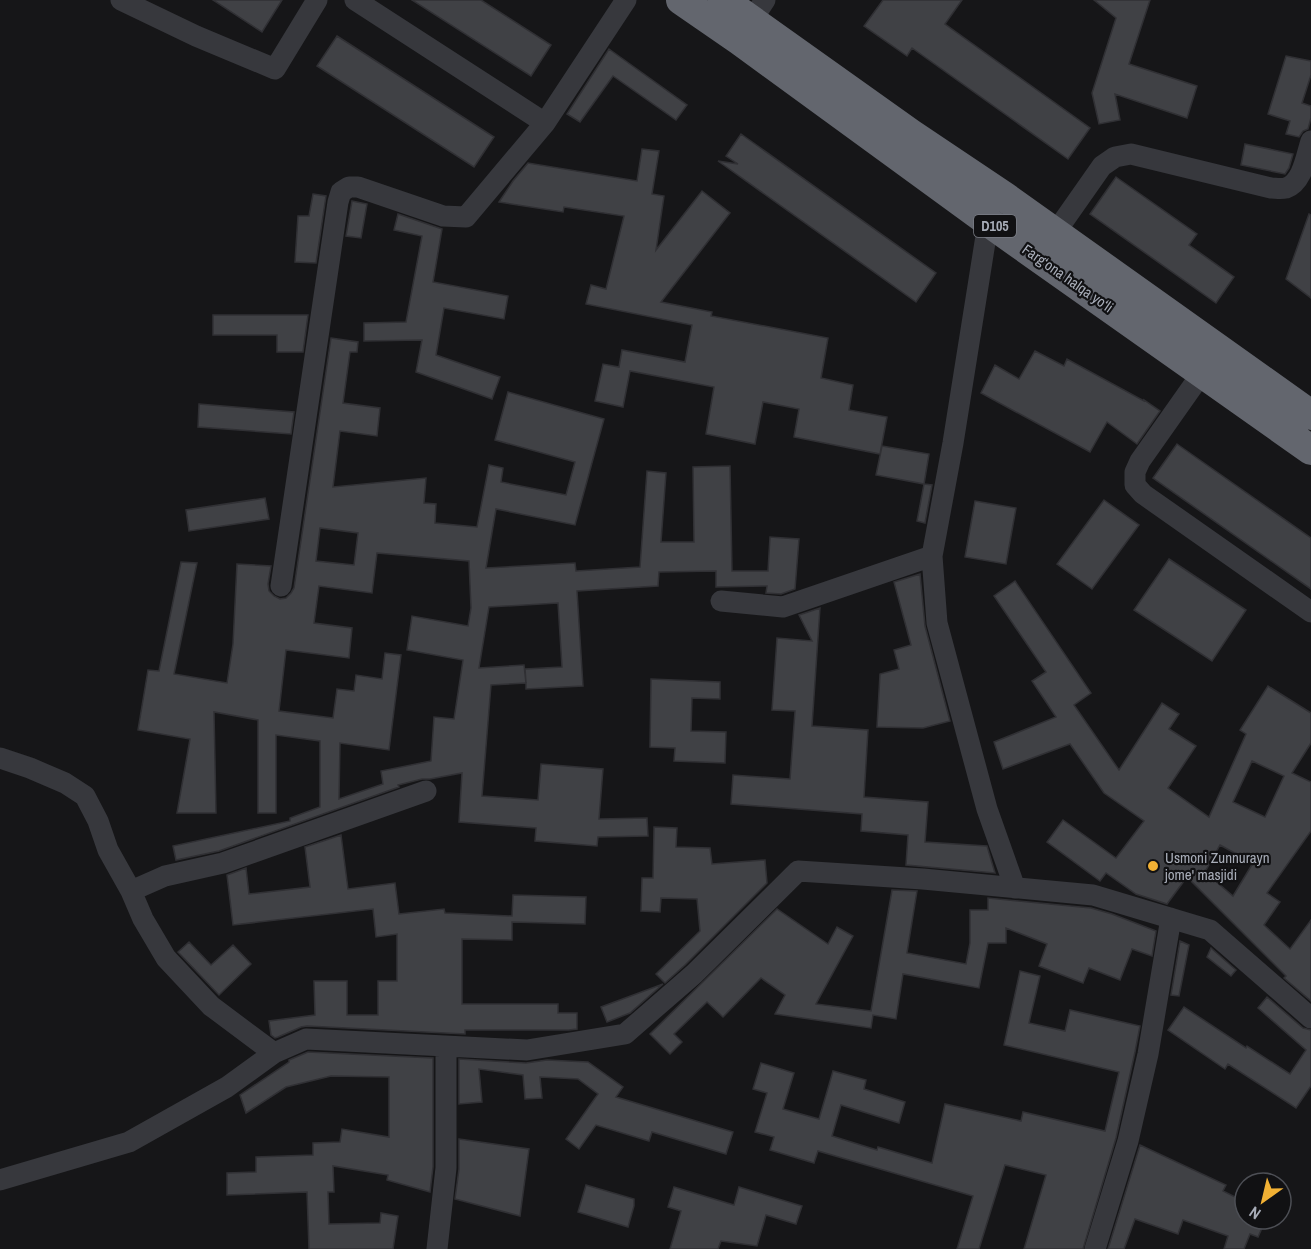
<svg xmlns="http://www.w3.org/2000/svg" width="1311" height="1249" viewBox="0 0 1311 1249" font-family="'Archivo Narrow',sans-serif">
	<rect width="100%" height="100%" fill="#161618"/>
	<path fill="#404145" stroke="#303034" stroke-width="1.5" fill-rule="evenodd" d="M 213,0 L 282,0 L 262,32 Z
		M 412,0 L 481,0 L 551,45 L 531,76 Z
		M 883,0 L 962,0 L 945,24 L 1090,128 L 1068,159 L 912,48 L 907,56 L 864,26 Z
		M 1094,0 L 1150,0 L 1129,64 L 1197,86 L 1187,118 L 1115,94 L 1120,120 L 1099,124 L 1092,93 L 1116,18 Z
		M 337,36 L 494,137 L 474,167 L 317,66 Z
		M 609,49 L 687,105 L 676,120 L 613,76 L 580,122 L 567,114 Z
		M 1286,56 L 1311,61 L 1311,75 L 1302,103 L 1311,106 L 1311,118 L 1308,129 L 1303,131 L 1299,137 L 1286,134 L 1290,121 L 1268,114 Z
		M 741,134 L 936,273 L 916,302 L 718,161 L 738,164 L 726,156 Z
		M 1245,144 L 1293,154 L 1289,168 L 1285,174 L 1241,165 Z
		M 642,149 L 659,151 L 652,194 L 664,196 L 656,250 L 702,191 L 730,213 L 661,302 L 712,312 L 711,316 L 828,338 L 821,378 L 853,385 L 849,410 L 887,417 L 880,454 L 794,437 L 799,409 L 763,402 L 755,444 L 706,434 L 714,387 L 630,371 L 623,407 L 595,401 L 603,364 L 619,367 L 622,350 L 685,362 L 692,325 L 586,304 L 591,285 L 606,289 L 624,216 L 564,207 L 563,212 L 499,202 L 513,181 L 528,163 L 637,181 Z
		M 1116,177 L 1197,234 L 1189,245 L 1234,277 L 1216,303 L 1090,214 Z
		M 313,194 L 326,196 L 316,263 L 295,262 L 298,216 L 309,216 Z
		M 352,201 L 367,204 L 361,238 L 346,236 Z
		M 398,214 L 442,229 L 433,282 L 508,296 L 504,319 L 444,308 L 436,355 L 500,377 L 492,399 L 416,372 L 422,340 L 364,341 L 364,323 L 406,322 L 422,236 L 394,230 Z
		M 1309,214 L 1311,215 L 1311,298 L 1286,279 Z
		M 213,315 L 308,315 L 303,352 L 277,352 L 277,335 L 213,335 Z
		M 331,338 L 358,342 L 357,352 L 350,352 L 343,403 L 380,408 L 377,436 L 340,431 L 333,487 L 426,478 L 424,503 L 436,504 L 435,523 L 477,527 L 489,465 L 503,468 L 501,482 L 566,495 L 575,462 L 495,440 L 508,392 L 604,419 L 575,525 L 496,509 L 486,568 L 575,563 L 576,571 L 640,567 L 647,471 L 666,473 L 661,542 L 694,542 L 693,467 L 730,466 L 732,571 L 768,571 L 770,537 L 799,539 L 795,589 L 781,594 L 766,593 L 767,586 L 716,587 L 716,571 L 659,572 L 658,586 L 577,591 L 583,686 L 526,689 L 526,683 L 491,685 L 482,796 L 538,800 L 541,764 L 603,769 L 599,819 L 647,818 L 648,836 L 598,837 L 597,846 L 535,841 L 536,828 L 459,822 L 462,773 L 430,779 L 422,779 L 398,785 L 399,787 L 219,851 L 176,860 L 173,846 L 290,821 L 290,818 L 320,807 L 320,741 L 276,735 L 276,813 L 258,813 L 258,720 L 214,712 L 216,813 L 177,813 L 190,739 L 138,730 L 148,670 L 159,671 L 181,562 L 197,563 L 174,674 L 227,683 L 233,644 L 237,564 L 271,566 L 268,584 L 269,591 L 274,596 L 280,599 L 286,598 L 291,593 L 294,588 ZM 320,528 L 358,533 L 354,565 L 316,561 ZM 377,553 L 469,561 L 471,608 L 468,626 L 412,616 L 407,650 L 463,660 L 454,719 L 434,717 L 431,761 L 381,771 L 383,784 L 339,799 L 340,743 L 389,750 L 401,655 L 385,653 L 382,679 L 356,675 L 354,691 L 337,689 L 333,718 L 279,711 L 286,650 L 349,658 L 352,628 L 314,623 L 319,586 L 372,593 ZM 558,603 L 562,667 L 525,669 L 526,683 L 524,665 L 479,668 L 489,607 Z
		M 1035,351 L 1064,366 L 1067,359 L 1144,401 L 1144,400 L 1160,411 L 1137,444 L 1107,422 L 1090,452 L 981,393 L 995,365 L 1019,379 Z
		M 199,404 L 294,412 L 291,434 L 198,427 Z
		M 1177,444 L 1311,538 L 1311,589 L 1153,478 Z
		M 882,446 L 929,454 L 924,484 L 876,475 Z
		M 924,484 L 932,485 L 925,523 L 917,521 Z
		M 265,498 L 269,519 L 189,531 L 186,510 Z
		M 1104,500 L 1139,525 L 1092,589 L 1057,564 Z
		M 975,501 L 1016,508 L 1006,564 L 965,557 Z
		M 1169,559 L 1246,610 L 1212,661 L 1134,610 Z
		M 920,574 L 925,626 L 950,721 L 923,728 L 877,727 L 880,674 L 899,669 L 894,650 L 911,645 L 894,582 Z
		M 1015,581 L 1091,693 L 1074,705 L 1119,770 L 1162,703 L 1179,714 L 1169,729 L 1196,746 L 1168,788 L 1209,817 L 1246,734 L 1240,730 L 1268,686 L 1311,713 L 1311,743 L 1292,773 L 1311,782 L 1311,831 L 1267,893 L 1280,902 L 1264,925 L 1290,949 L 1311,920 L 1311,1001 L 1284,978 L 1286,976 L 1187,877 L 1167,904 L 1136,894 L 1106,873 L 1100,881 L 1047,842 L 1063,820 L 1116,858 L 1144,821 L 1104,793 L 1070,744 L 1003,769 L 994,742 L 1056,717 L 1032,681 L 1046,672 L 994,596 ZM 1252,761 L 1284,776 L 1265,817 L 1233,802 ZM 1220,845 L 1253,863 L 1233,896 L 1205,872 Z
		M 820,608 L 812,726 L 868,730 L 864,797 L 928,802 L 925,842 L 987,846 L 995,873 L 906,865 L 908,835 L 861,831 L 862,814 L 731,804 L 733,775 L 790,779 L 795,711 L 772,710 L 777,638 L 812,641 L 799,615 Z
		M 651,679 L 720,682 L 720,699 L 692,698 L 691,731 L 726,732 L 725,763 L 674,761 L 675,748 L 650,747 Z
		M 654,827 L 677,828 L 676,847 L 710,848 L 712,864 L 765,860 L 767,883 L 685,965 L 665,983 L 656,974 L 700,931 L 697,899 L 661,898 L 660,912 L 641,911 L 642,878 L 653,878 Z
		M 341,835 L 348,889 L 395,883 L 399,914 L 444,909 L 445,913 L 512,916 L 513,895 L 586,897 L 585,924 L 512,922 L 512,940 L 462,939 L 462,1004 L 558,1004 L 558,1013 L 577,1013 L 577,1029 L 569,1030 L 465,1030 L 465,1034 L 307,1026 L 301,1027 L 278,1037 L 275,1038 L 271,1035 L 269,1021 L 315,1015 L 314,981 L 347,981 L 347,1015 L 378,1015 L 378,981 L 397,981 L 397,934 L 376,937 L 373,909 L 233,925 L 227,875 L 246,868 L 249,894 L 310,887 L 305,847 Z
		M 892,890 L 917,891 L 907,953 L 966,964 L 970,943 L 970,910 L 988,910 L 988,898 L 1091,908 L 1112,914 L 1156,931 L 1152,956 L 1132,949 L 1120,980 L 1089,968 L 1083,983 L 1039,966 L 1047,944 L 1006,928 L 1006,943 L 988,943 L 979,988 L 903,974 L 896,1019 L 873,1015 L 871,1028 L 775,1014 L 785,995 L 761,978 L 723,1017 L 707,1002 L 674,1034 L 682,1042 L 670,1054 L 650,1034 L 777,909 L 828,944 L 837,927 L 853,936 L 816,1004 L 871,1011 Z
		M 1180,941 L 1189,945 L 1179,996 L 1171,995 Z
		M 189,942 L 211,965 L 233,945 L 251,964 L 219,995 L 178,952 Z
		M 1211,948 L 1236,970 L 1231,976 L 1207,957 Z
		M 1020,971 L 1040,976 L 1029,1023 L 1065,1031 L 1070,1010 L 1140,1026 L 1135,1052 L 1116,1138 L 1083,1249 L 1024,1249 L 1046,1175 L 1005,1165 L 979,1249 L 957,1249 L 973,1196 L 818,1151 L 814,1163 L 770,1150 L 774,1137 L 755,1132 L 767,1093 L 753,1089 L 761,1063 L 794,1073 L 783,1109 L 819,1119 L 833,1071 L 866,1080 L 864,1089 L 905,1102 L 899,1123 L 841,1105 L 832,1136 L 877,1150 L 878,1147 L 932,1163 L 945,1104 L 1021,1121 L 1023,1112 L 1105,1131 L 1119,1072 L 1004,1045 Z
		M 663,984 L 630,1013 L 607,1022 L 601,1007 Z
		M 1267,997 L 1303,1028 L 1311,1030 L 1311,1086 L 1296,1108 L 1228,1064 L 1225,1069 L 1168,1030 L 1184,1007 L 1246,1048 L 1247,1046 L 1290,1074 L 1306,1050 L 1258,1008 Z
		M 308,1052 L 433,1058 L 433,1167 L 430,1192 L 387,1180 L 388,1175 L 333,1166 L 334,1192 L 328,1192 L 329,1224 L 380,1223 L 381,1213 L 398,1216 L 393,1249 L 309,1249 L 307,1192 L 227,1195 L 227,1173 L 256,1172 L 256,1157 L 313,1155 L 313,1143 L 340,1142 L 342,1129 L 389,1137 L 389,1077 L 331,1076 L 286,1087 L 246,1113 L 240,1095 L 289,1062 L 289,1060 Z
		M 459,1059 L 526,1063 L 547,1060 L 588,1062 L 623,1087 L 616,1097 L 733,1132 L 726,1154 L 652,1132 L 649,1141 L 596,1125 L 579,1149 L 566,1139 L 598,1094 L 578,1079 L 540,1077 L 542,1098 L 525,1099 L 523,1075 L 479,1069 L 482,1102 L 459,1104 Z
		M 459,1139 L 529,1149 L 520,1216 L 455,1199 L 459,1169 Z
		M 1140,1145 L 1226,1185 L 1223,1191 L 1245,1202 L 1245,1219 L 1266,1219 L 1258,1237 L 1250,1234 L 1244,1249 L 1224,1249 L 1228,1236 L 1183,1220 L 1178,1234 L 1135,1219 L 1124,1249 L 1108,1249 Z
		M 586,1185 L 634,1199 L 634,1206 L 628,1227 L 578,1212 Z
		M 674,1187 L 734,1205 L 739,1187 L 802,1206 L 796,1224 L 766,1215 L 757,1246 L 721,1241 L 718,1249 L 670,1249 L 681,1211 L 668,1207 Z"/>
	<g fill="none" stroke-linecap="round" stroke-linejoin="round">
		<path stroke="#37383d" stroke-width="21" d="M 121,0 L 196,36 L 275,69 L 317,0
			M 355,0 L 545,123
			M 744,32 L 765,0
			M 994,226 L 986,236 L 953,443 L 932,556 L 937,623 L 987,809 L 1015,888
			M 1055,233 L 1102,166 L 1115,157 L 1131,154 L 1271,188 C 1275,188 1281,189 1286,188 C 1303,182 1306,156 1311,141
			M 1202,373 L 1140,461 L 1135,472 L 1135,485 L 1143,494 L 1311,612
			M 281,586 L 338,202 L 341,192 L 349,187 L 358,187 L 443,216 L 466,217 L 545,123 L 626,0
			M 721,601 L 783,607 L 932,556
			M 0,758 L 30,768 L 65,783 L 85,796 L 98,821 L 108,850 L 131,891 L 143,919 L 166,958 L 211,1006 L 274,1053
			M 131,891 L 165,876 L 223,863 L 426,791
			M 0,1180 L 129,1142 L 227,1087 L 274,1053 L 306,1039 L 527,1050 L 625,1034 L 694,974 L 798,871 L 923,879 L 1093,895 L 1210,930 L 1311,1018
			M 437,1249 L 446,1168 L 446,1047
			M 1095,1249 L 1128,1141 L 1148,1054 L 1171,918"/>
		<path stroke="#63666e" stroke-width="30" d="M 681,0 L 739,40 L 994,226 L 1311,450
			M 723,0 L 911,134 L 1005,197 L 1311,415"/>
	</g>
	<circle fill="#f2b134" stroke="#111113" stroke-width="2" cx="1153" cy="866" r="6"/>
	<g text-anchor="middle" dominant-baseline="central" stroke-width="4.5" stroke-linejoin="round" paint-order="stroke">
		<rect fill="#111113" stroke="#7b7e86" stroke-width="1.5" x="974" y="215" width="42" height="22" rx="4.5"/>
		<g font-size="14" font-weight="bold" fill="#a8adb8">
			<text x="995" y="226">D105</text>
		</g>
		<g font-size="15" fill="#a8adb8" stroke="#111113">
			<text transform="translate(1068 278) rotate(35)">Farg‘ona halqa yo‘li</text>
		</g>
		<g font-size="15" fill="#a8adb8" stroke="#111113" text-anchor="start">
			<text x="1165" y="857">Usmoni Zunnurayn<tspan x="1165" dy="17">jome' masjidi</tspan></text>
		</g>
	</g>
	<g transform="translate(1263 1201) rotate(214)"><circle r="28" fill="#111113" stroke="#4d4f55" stroke-width="1.5"/>
	<path d="M0-4.5L10 22L0 15L-10 22Z" fill="#f2b134"/>
	<text y="-9" font-size="16" font-weight="bold" text-anchor="middle" fill="#a8adb8">N</text>
	</g>
</svg>
